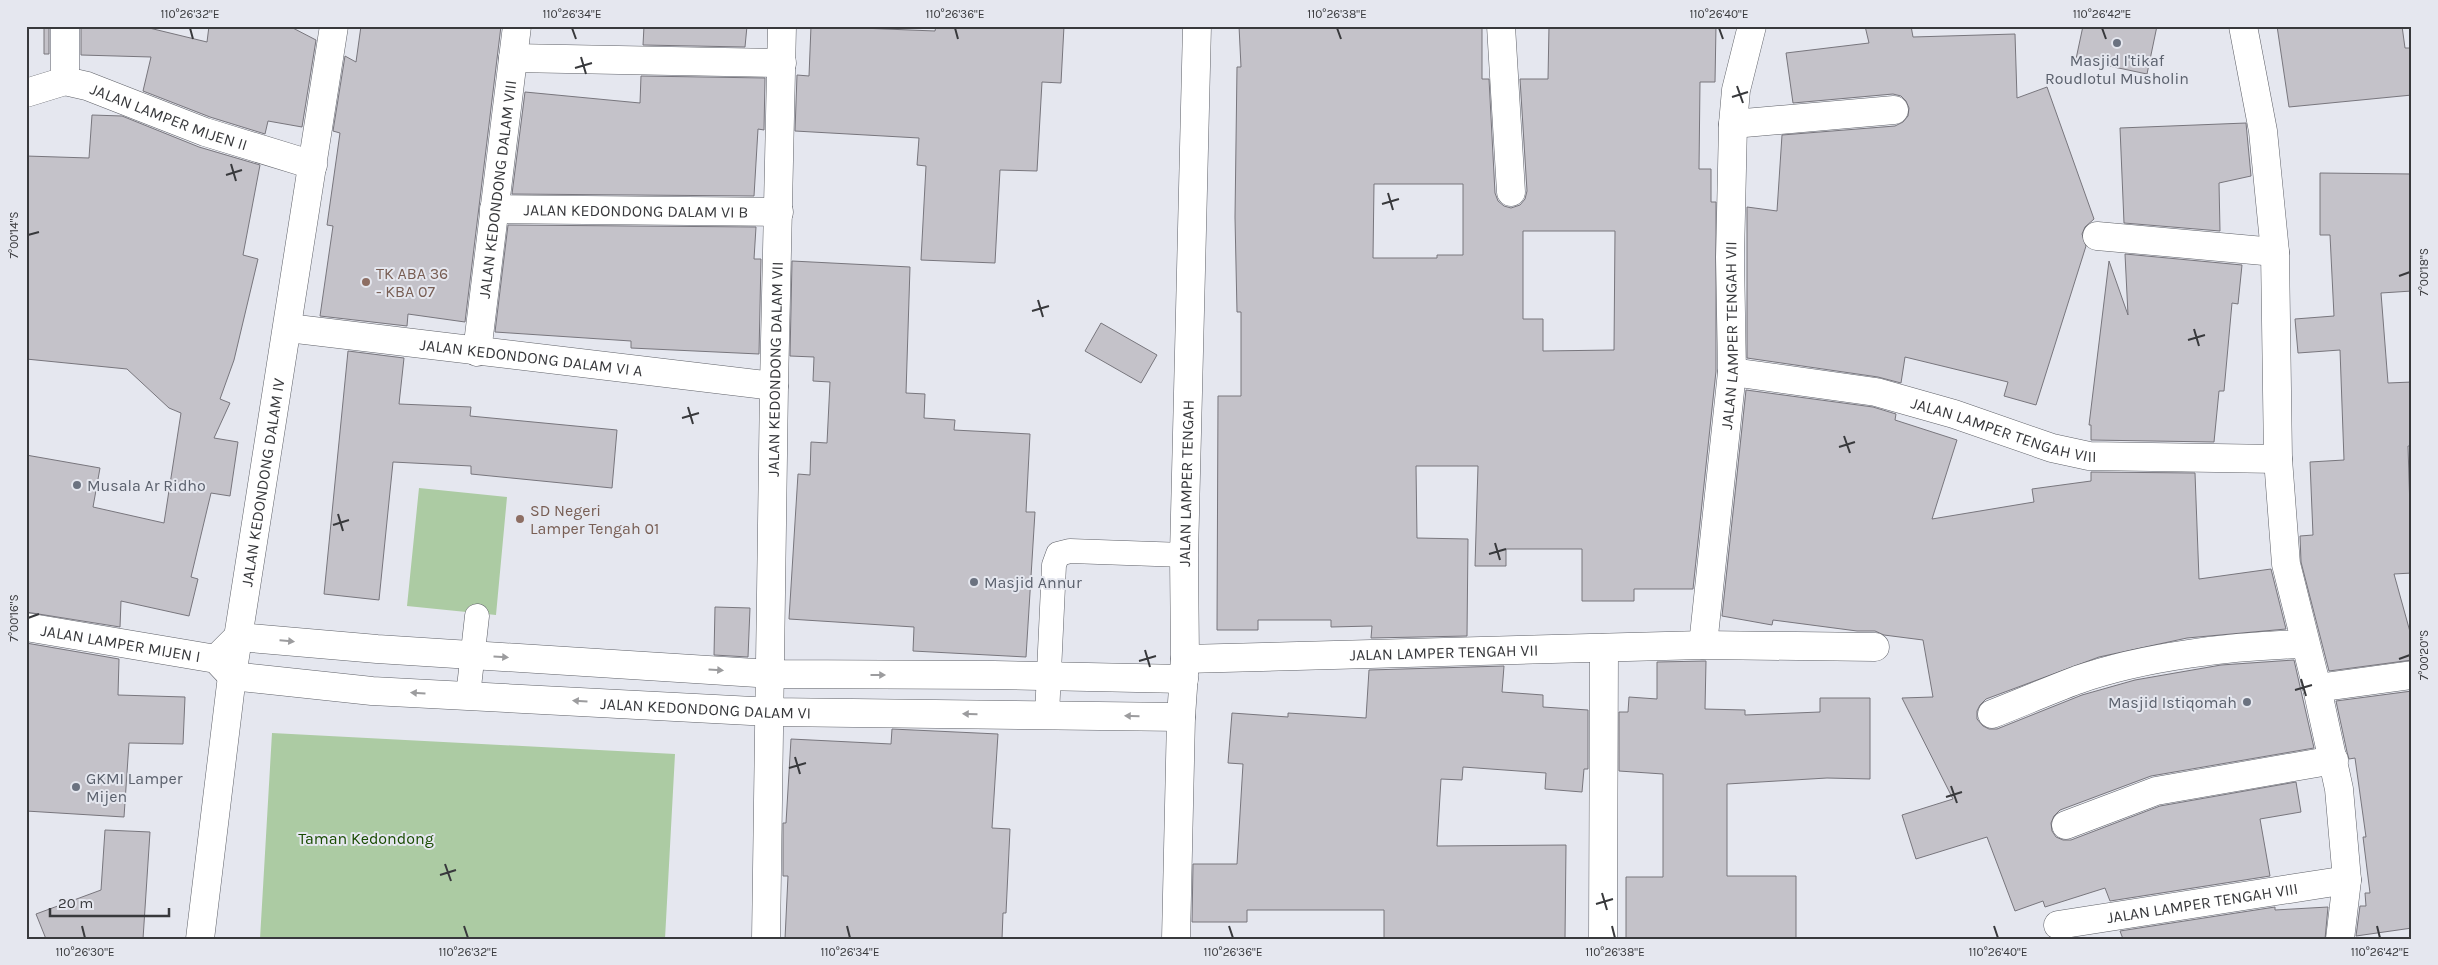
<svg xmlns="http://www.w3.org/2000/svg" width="2438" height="965" viewBox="0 0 2438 965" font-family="Karla,sans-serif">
	<rect width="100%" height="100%" fill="#e5e7ef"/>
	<path fill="#accba3" d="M 419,488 L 507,497 L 496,615 L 407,606 Z
		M 272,733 L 675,754 L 665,939 L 260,939 Z"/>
	<path fill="#c4c2c9" stroke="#78767d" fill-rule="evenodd" d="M 44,26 L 49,26 L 49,54 L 44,54 Z
		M 81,26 L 141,26 L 207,42 L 209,26 L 289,26 L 316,40 L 302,127 L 268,121 L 265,134 L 210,117 L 143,91 L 151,57 L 81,55 Z
		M 361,26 L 501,26 L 465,322 L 408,314 L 407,326 L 320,316 L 333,226 L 327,225 L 340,133 L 333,131 L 345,56 L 356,62 Z
		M 644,26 L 747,26 L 745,47 L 643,45 Z
		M 811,26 L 935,31 L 936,26 L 1064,26 L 1061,83 L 1042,82 L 1037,171 L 1000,170 L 995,263 L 921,260 L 926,166 L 917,165 L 919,138 L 795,131 L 797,75 L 809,76 Z
		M 1239,26 L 1482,26 L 1482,79 L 1489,79 L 1495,193 L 1498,201 L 1504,206 L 1511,208 L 1520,205 L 1525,199 L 1527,191 L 1520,79 L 1548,79 L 1549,26 L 1716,26 L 1715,82 L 1700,82 L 1699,169 L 1711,169 L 1711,202 L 1716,202 L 1716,371 L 1693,589 L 1634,589 L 1634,601 L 1582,601 L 1582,549 L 1506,549 L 1506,566 L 1475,566 L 1478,466 L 1416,466 L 1417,538 L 1468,539 L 1467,636 L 1371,638 L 1372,626 L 1331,627 L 1331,620 L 1258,620 L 1258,630 L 1217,630 L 1218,396 L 1241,396 L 1241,312 L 1237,312 L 1235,217 L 1237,67 L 1241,67 ZM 1374,184 L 1463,184 L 1463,255 L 1437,255 L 1437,258 L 1373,258 ZM 1523,231 L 1615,231 L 1614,350 L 1543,351 L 1543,319 L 1523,319 Z
		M 1865,26 L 1911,26 L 1913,37 L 2015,34 L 2017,98 L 2047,87 L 2094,219 L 2085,227 L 2082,234 L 2086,246 L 2036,405 L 2004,396 L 2008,382 L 1905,357 L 1901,383 L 1878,377 L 1747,358 L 1747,207 L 1777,211 L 1782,135 L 1895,126 L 1903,122 L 1908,116 L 1909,108 L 1906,101 L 1901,96 L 1893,94 L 1793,103 L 1786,53 L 1869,43 Z
		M 2083,26 L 2157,26 L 2147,74 L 2076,59 Z
		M 2277,26 L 2402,26 L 2405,48 L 2410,48 L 2412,95 L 2289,107 Z
		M 641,76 L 765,78 L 764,130 L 758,129 L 754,196 L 512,194 L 525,92 L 640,103 Z
		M 92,115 L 122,116 L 199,147 L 260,165 L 243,255 L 258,259 L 234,360 L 220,399 L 230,403 L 214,438 L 238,442 L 230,496 L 211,493 L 191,577 L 198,579 L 189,616 L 121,601 L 120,627 L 26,612 L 26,455 L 100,468 L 93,507 L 164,523 L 181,413 L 169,408 L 127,369 L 26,359 L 26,156 L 89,158 Z
		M 2246,123 L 2251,176 L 2219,183 L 2220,231 L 2124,223 L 2120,128 Z
		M 2320,173 L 2412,174 L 2412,291 L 2381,293 L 2388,383 L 2412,382 L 2412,446 L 2408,446 L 2412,573 L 2394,574 L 2412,639 L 2412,660 L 2329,671 L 2301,562 L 2300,536 L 2313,535 L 2310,462 L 2344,460 L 2340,350 L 2298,353 L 2295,319 L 2334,316 L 2330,235 L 2320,235 Z
		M 508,225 L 756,227 L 754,259 L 761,259 L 759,354 L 631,348 L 631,341 L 495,332 Z
		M 2125,254 L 2242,265 L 2238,304 L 2232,303 L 2224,391 L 2219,391 L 2214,442 L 2091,440 L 2091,425 L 2089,425 L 2109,261 L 2128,315 Z
		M 792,261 L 910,267 L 906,393 L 925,394 L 924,418 L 955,420 L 954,430 L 1030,434 L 1026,512 L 1035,512 L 1026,657 L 913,651 L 914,627 L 789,619 L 798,474 L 810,475 L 811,442 L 827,443 L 830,382 L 813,381 L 814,357 L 790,356 Z
		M 1101,323 L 1157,355 L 1141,383 L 1085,351 Z
		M 348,351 L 404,358 L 399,404 L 471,407 L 470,416 L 617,430 L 612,488 L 471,474 L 471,466 L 393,462 L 379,600 L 324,594 Z
		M 1746,390 L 1873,407 L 1896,414 L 1895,420 L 1957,440 L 1932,519 L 2034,502 L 2032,489 L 2091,481 L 2091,472 L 2195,473 L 2199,579 L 2271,569 L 2286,629 L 2187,638 L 2099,657 L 1986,699 L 1980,705 L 1977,711 L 1977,719 L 1983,726 L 1989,729 L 1997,729 L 2082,695 L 2135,680 L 2221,665 L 2294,660 L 2314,748 L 2151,776 L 2060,810 L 2054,816 L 2051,823 L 2052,831 L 2056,837 L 2063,840 L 2071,840 L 2160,806 L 2296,782 L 2301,812 L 2260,819 L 2270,876 L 2110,901 L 2105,888 L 2045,907 L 2043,901 L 2015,911 L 1987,837 L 1916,859 L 1902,815 L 1953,799 L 1902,698 L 1933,697 L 1923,640 L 1884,635 L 1875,631 L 1857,631 L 1773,620 L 1772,625 L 1722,616 Z
		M 715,607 L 750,608 L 748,657 L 714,655 Z
		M 26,643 L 119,659 L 118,695 L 185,697 L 183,744 L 129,743 L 124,817 L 26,811 Z
		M 1706,661 L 1705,709 L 1745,710 L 1745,715 L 1820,712 L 1820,698 L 1870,698 L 1870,779 L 1827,778 L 1727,784 L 1727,876 L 1796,876 L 1796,939 L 1626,939 L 1626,877 L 1663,877 L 1663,774 L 1619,771 L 1619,712 L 1628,712 L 1629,697 L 1657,699 L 1657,662 Z
		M 1504,666 L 1502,692 L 1543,695 L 1543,707 L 1588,710 L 1588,769 L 1584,769 L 1582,792 L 1545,789 L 1546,773 L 1463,767 L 1462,780 L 1441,779 L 1437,846 L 1566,845 L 1565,939 L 1384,939 L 1384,910 L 1247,910 L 1247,922 L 1192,922 L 1193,864 L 1237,864 L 1243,764 L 1228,763 L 1232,713 L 1288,717 L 1288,713 L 1366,718 L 1369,670 Z
		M 2412,691 L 2412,928 L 2356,936 L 2360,906 L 2366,906 L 2365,893 L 2370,893 L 2363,837 L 2366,837 L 2355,758 L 2349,759 L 2347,752 L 2336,701 Z
		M 892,729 L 998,734 L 992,828 L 1010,829 L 1006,913 L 1003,913 L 1002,939 L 785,939 L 788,876 L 783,876 L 783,823 L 786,823 L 791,739 L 891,744 Z
		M 105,830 L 150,832 L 143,939 L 46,939 L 36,914 L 101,890 Z
		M 2275,907 L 2275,910 L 2328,907 L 2325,939 L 2123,939 L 2120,931 Z"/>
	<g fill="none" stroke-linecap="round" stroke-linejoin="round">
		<defs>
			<path id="service" d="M 468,696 L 477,616
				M 1047,715 L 1054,565 L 1058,554 L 1070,551 L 1184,555"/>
			<g id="minor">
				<path d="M 1501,26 L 1511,192"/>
				<path d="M 2243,26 L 2263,131 L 2275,252 L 2278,459 L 2286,564 L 2317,688 L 2339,789 L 2347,880 L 2340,939"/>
				<path d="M 513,58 L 782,63"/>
				<path d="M 65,81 L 65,26"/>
				<path id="s1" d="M 26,93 L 65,81 L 87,86 L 205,132 L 313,165"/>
				<path d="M 1733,124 L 1894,110"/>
				<path id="s2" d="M 494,209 L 779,212"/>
				<path d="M 2097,236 L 2275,252"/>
				<path id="s3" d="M 288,328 L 774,386"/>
				<path id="s4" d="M 477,352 L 517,26"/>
				<path id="s5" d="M 1732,372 L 1876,392 L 1954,414 L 2052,448 L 2089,456 L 2278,459"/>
				<path id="s6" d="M 26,627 L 216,659 L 232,676 L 372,691 L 771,712 L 1181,717"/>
				<path id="s7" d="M 1703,645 L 1732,372 L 1730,257 L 1733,124 L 1736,90 L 1752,26"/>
				<path d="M 216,659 L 238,637 L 377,649 L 771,674 L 994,675 L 1184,679"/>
				<path id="s8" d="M 1185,659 L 1703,645 L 1875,647"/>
				<path d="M 2317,688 L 2412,675"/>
				<path d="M 1992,714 C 2020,703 2048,691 2077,680 C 2145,656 2233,646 2305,644"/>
				<path d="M 2066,825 L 2156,791 L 2334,760"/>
				<path id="s9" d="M 2058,925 L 2347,880"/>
				<path id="s10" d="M 200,939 L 232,676 L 334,26"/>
				<path id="s11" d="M 766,939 L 774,386 L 782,26"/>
				<path d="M 1603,939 L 1604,648"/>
			</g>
			<g id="secondary">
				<path id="s12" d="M 1176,939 L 1181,717 L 1185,659 L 1184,555 L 1197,26"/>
			</g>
		</defs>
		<use href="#service" stroke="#5f6168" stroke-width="25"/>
		<use href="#minor" stroke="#5f6168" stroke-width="29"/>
		<use href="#secondary" stroke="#5f6168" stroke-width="29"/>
		<use href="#service" stroke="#fff" stroke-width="24"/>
		<use href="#minor" stroke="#fff" stroke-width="28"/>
		<use href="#secondary" stroke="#fff" stroke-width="28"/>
	</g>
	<defs><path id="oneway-solid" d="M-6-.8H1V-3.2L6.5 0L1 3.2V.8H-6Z" transform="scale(1.25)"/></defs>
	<g fill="#9c9c9e">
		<use href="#oneway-solid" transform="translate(287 641) rotate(5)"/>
		<use href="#oneway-solid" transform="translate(501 657) rotate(3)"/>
		<use href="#oneway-solid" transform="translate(716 670) rotate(4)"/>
		<use href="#oneway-solid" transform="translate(878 675)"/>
		<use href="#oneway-solid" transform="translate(418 693) rotate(-177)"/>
		<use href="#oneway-solid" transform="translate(580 701) rotate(-176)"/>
		<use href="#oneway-solid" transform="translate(970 714) rotate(-179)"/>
		<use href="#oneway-solid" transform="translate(1132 716) rotate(-179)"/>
	</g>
	<path fill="none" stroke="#38393c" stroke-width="2" d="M 190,28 L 193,39M 572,28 L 576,39M 955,28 L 958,39M 1337,28 L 1341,39M 1719,28 L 1723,39M 2102,28 L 2106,39M 581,57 L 586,74M 575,68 L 592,63M 1737,86 L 1743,103M 1732,97 L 1748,92M 231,164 L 236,181M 226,175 L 242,170M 1388,193 L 1393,210M 1382,204 L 1399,199M 28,235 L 39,232M 2399,276 L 2410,272M 1038,300 L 1043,317M 1032,311 L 1049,306M 2194,329 L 2199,346M 2188,340 L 2205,335M 688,407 L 693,424M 682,418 L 699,413M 1844,436 L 1850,453M 1839,447 L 1855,442M 338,514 L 343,531M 333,525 L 349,520M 1495,543 L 1500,560M 1489,554 L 1506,549M 28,618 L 39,614M 1145,650 L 1150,667M 2399,659 L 2410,655M 1139,661 L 1156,656M 2301,679 L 2306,696M 2295,690 L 2312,685M 795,757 L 800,774M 789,768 L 806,763M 1951,786 L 1957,803M 1946,797 L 1962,792M 445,864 L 451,881M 440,875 L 456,870M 1602,893 L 1607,910M 1596,904 L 1613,899M 82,926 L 85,938M 464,926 L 468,938M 847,926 L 850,938M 1229,926 L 1233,938M 1612,926 L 1615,938M 1994,926 L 1998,938M 2377,926 L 2380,938"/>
	<g fill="#6b7280" stroke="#e5e7ef" stroke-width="2">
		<circle cx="2117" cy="43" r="5"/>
		<circle cx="77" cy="485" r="5"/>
		<circle cx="974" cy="582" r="5"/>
		<circle cx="2247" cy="702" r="5"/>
		<circle cx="76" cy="787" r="5"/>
	</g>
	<g fill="#8d6e63" stroke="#e5e7ef" stroke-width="2">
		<circle cx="366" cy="282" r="5"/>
		<circle cx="520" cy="519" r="5"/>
	</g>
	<g text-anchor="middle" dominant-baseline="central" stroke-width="4" stroke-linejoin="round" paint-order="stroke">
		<g font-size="16" fill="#5b616d" stroke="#e5e7ef" text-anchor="start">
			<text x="2117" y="60" text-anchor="middle">Masjid I'tikaf<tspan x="2117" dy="18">Roudlotul Musholin</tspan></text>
			<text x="87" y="485">Musala Ar Ridho</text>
			<text x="984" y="582">Masjid Annur</text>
			<text x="2237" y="702" text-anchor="end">Masjid Istiqomah</text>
			<text x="86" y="778">GKMI Lamper<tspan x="86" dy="18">Mijen</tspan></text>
		</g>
		<g font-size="16" fill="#38393c" stroke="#e5e7ef">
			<text stroke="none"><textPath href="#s1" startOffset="151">JALAN LAMPER MIJEN II</textPath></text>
			<text stroke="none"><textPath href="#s4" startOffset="164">JALAN KEDONDONG DALAM VIII</textPath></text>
			<text stroke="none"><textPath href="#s2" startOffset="142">JALAN KEDONDONG DALAM VI B</textPath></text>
			<text stroke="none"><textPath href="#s7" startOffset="311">JALAN LAMPER TENGAH VII</textPath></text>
			<text stroke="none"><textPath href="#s3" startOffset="245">JALAN KEDONDONG DALAM VI A</textPath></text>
			<text stroke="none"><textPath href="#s11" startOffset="570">JALAN KEDONDONG DALAM VII</textPath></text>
			<text stroke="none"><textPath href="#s5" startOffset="279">JALAN LAMPER TENGAH VIII</textPath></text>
			<text stroke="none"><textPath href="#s10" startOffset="461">JALAN KEDONDONG DALAM IV</textPath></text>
			<text stroke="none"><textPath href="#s12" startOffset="456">JALAN LAMPER TENGAH</textPath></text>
			<text stroke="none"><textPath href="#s6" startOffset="96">JALAN LAMPER MIJEN I</textPath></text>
			<text stroke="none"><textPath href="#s8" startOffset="259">JALAN LAMPER TENGAH VII</textPath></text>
			<text stroke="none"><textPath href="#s6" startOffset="691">JALAN KEDONDONG DALAM VI</textPath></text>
			<text stroke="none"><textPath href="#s9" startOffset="146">JALAN LAMPER TENGAH VIII</textPath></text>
		</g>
		<g font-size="16" fill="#785e54" stroke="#e5e7ef" text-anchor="start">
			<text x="376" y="273">TK ABA 36<tspan x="376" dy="18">- KBA 07</tspan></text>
			<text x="530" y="510">SD Negeri<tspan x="530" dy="18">Lamper Tengah 01</tspan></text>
		</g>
		<g font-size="16" fill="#184b00" stroke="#e5e7ef">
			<text x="366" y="838">Taman Kedondong</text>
		</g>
	</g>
	<rect width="2438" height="965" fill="none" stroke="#e5e7ef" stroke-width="55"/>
	<path d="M50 908v8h119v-8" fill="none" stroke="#38393c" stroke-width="2.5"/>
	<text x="58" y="908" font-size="15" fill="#38393c" stroke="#e5e7ef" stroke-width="4" paint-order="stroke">20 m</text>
	<rect x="28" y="28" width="2382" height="910" fill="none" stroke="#38393c" stroke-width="2"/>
	<g font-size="12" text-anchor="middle" fill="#38393c">
		<text x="190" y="18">110°26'32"E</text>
		<text x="572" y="18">110°26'34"E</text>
		<text x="955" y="18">110°26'36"E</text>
		<text x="1337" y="18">110°26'38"E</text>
		<text x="1719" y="18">110°26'40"E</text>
		<text x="2102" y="18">110°26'42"E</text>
		<text transform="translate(14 235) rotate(-90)" y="4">7°00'14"S</text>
		<text transform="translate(2424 272) rotate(-90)" y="4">7°00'18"S</text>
		<text transform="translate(14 618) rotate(-90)" y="4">7°00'16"S</text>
		<text transform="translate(2424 655) rotate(-90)" y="4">7°00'20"S</text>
		<text x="85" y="956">110°26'30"E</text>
		<text x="468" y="956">110°26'32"E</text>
		<text x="850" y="956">110°26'34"E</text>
		<text x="1233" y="956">110°26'36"E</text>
		<text x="1615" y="956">110°26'38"E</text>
		<text x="1998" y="956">110°26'40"E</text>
		<text x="2380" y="956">110°26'42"E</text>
	</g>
</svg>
